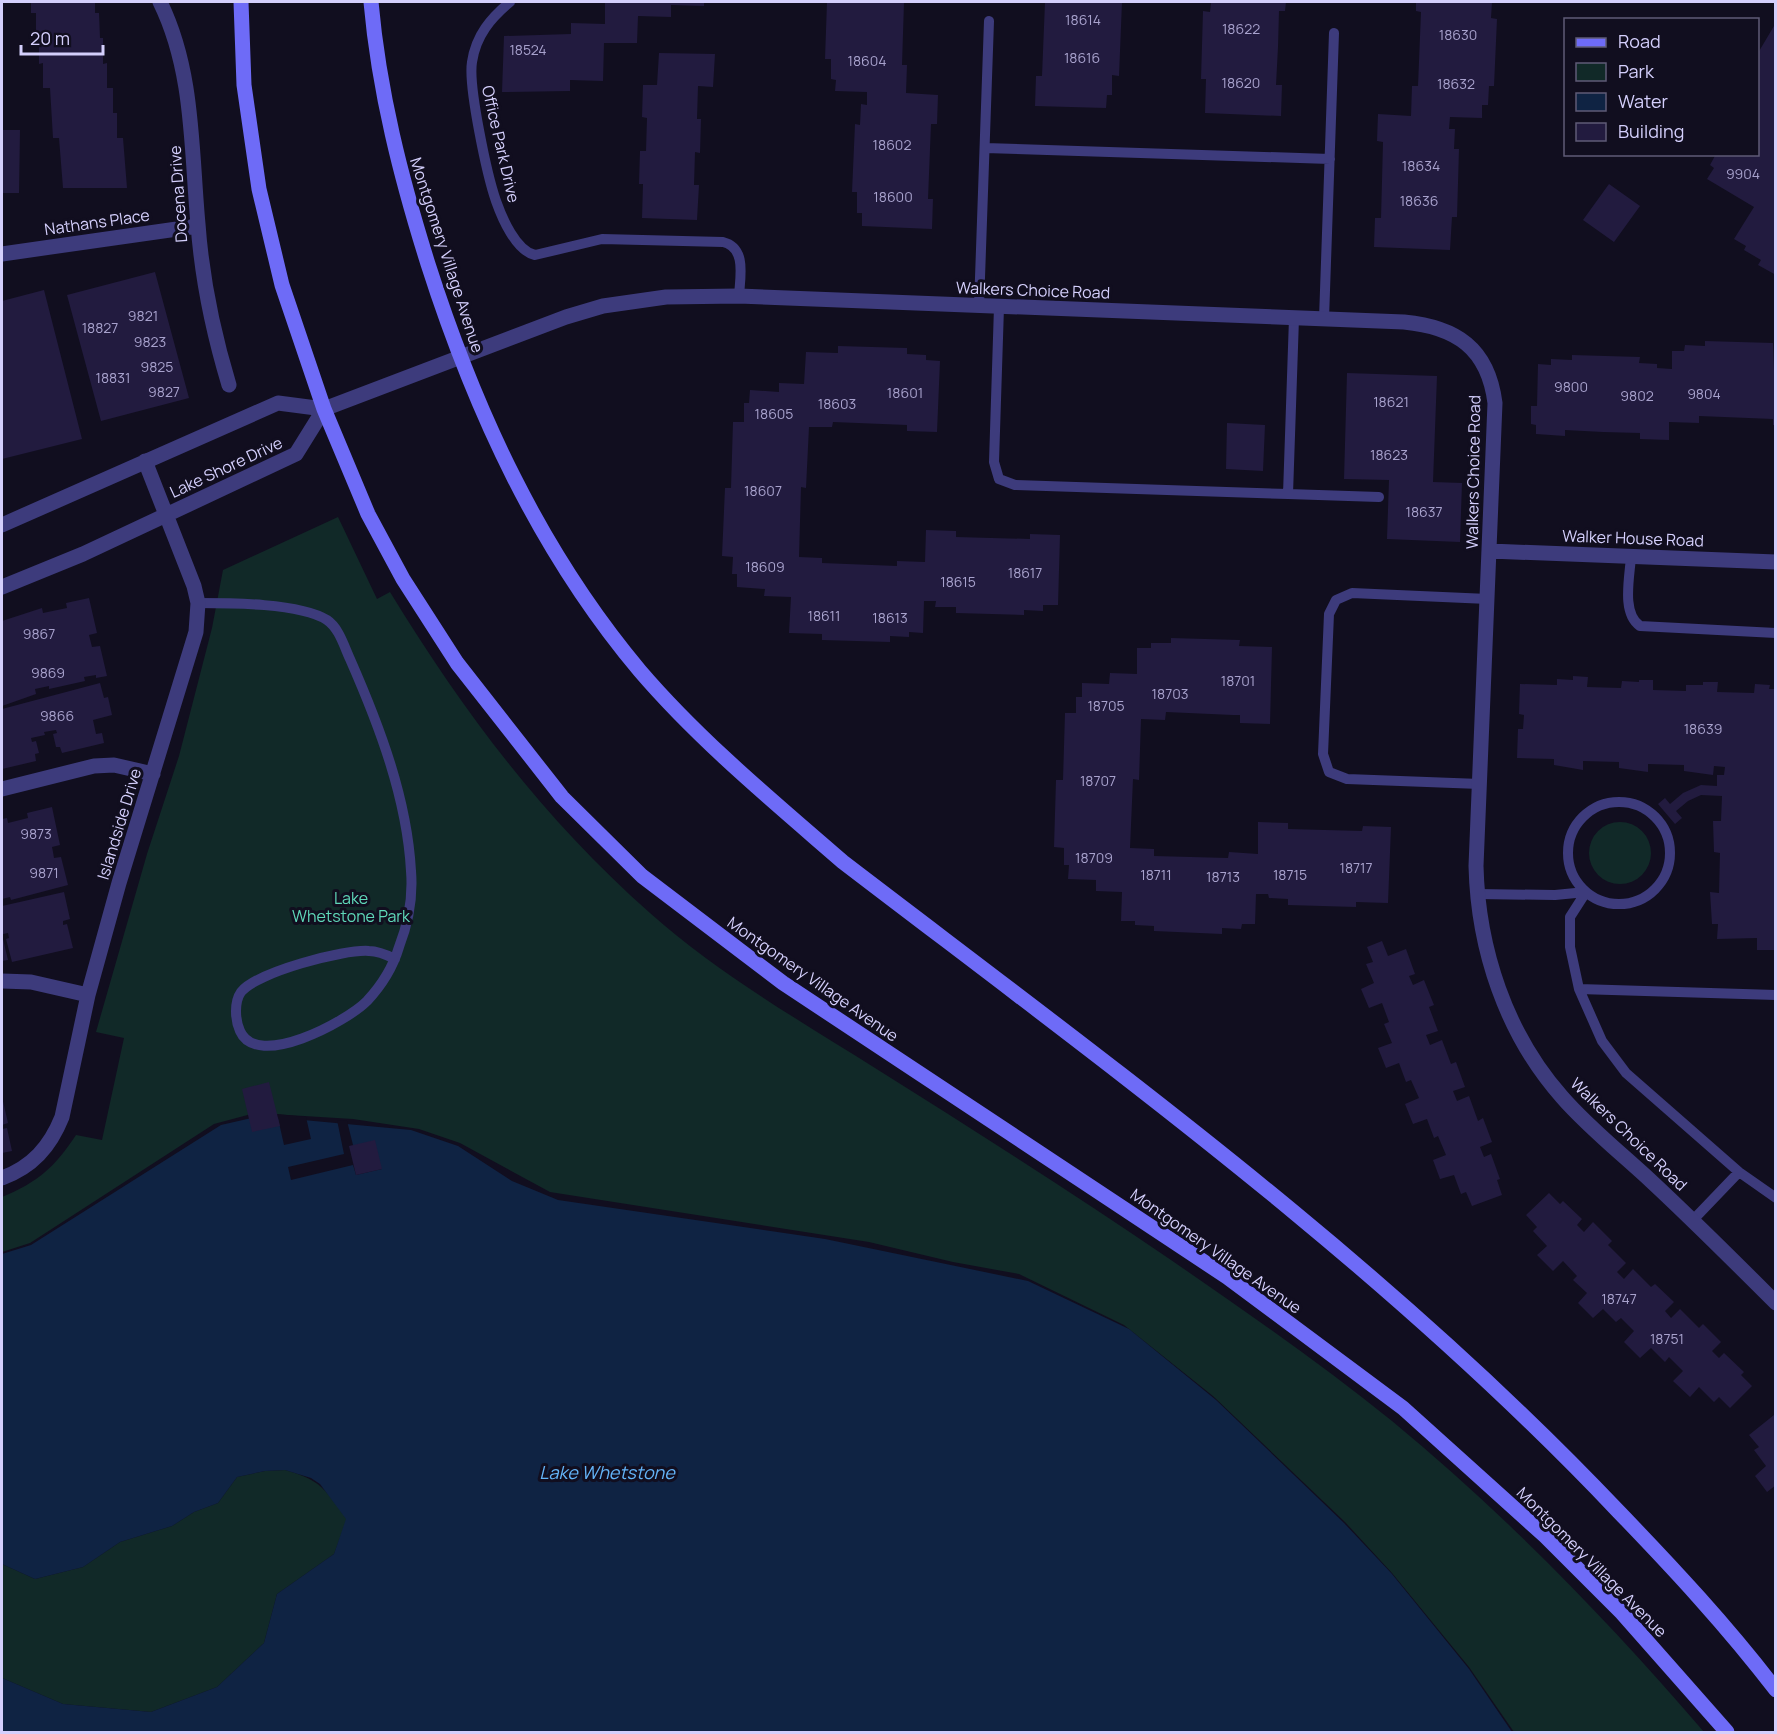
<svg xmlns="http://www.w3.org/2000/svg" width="1777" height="1734" viewBox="0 0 1777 1734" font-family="Manrope,sans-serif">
	<rect width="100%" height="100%" fill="#110e1f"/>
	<path fill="#112928" d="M 338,517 L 377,599 L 390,592 C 464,713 543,818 650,913 C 717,973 799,1020 875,1068 C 974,1130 1074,1194 1171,1260 C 1245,1311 1322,1364 1392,1421 C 1506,1515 1608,1620 1704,1732 L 1514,1732 L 1469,1667 L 1392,1573 L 1345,1522 L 1213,1396 L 1124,1325 L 1019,1274 L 953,1262 L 869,1242 L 550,1192 L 460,1143 L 419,1129 L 353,1119 L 255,1113 L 214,1124 L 30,1243 L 2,1252 L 2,1197 C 38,1182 54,1168 76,1135 L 102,1140 L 124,1038 L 96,1032 L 147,854 L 179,756 L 212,628 L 223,570 Z
		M1589 853a31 31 0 1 1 62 0a31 31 0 1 1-62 0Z
		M 285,1470 C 323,1481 324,1489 347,1519 L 334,1554 L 277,1594 L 264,1643 L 217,1687 L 151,1712 L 63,1704 L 2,1678 L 2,1564 L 35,1579 L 83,1567 L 120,1542 L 172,1526 L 194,1512 L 218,1503 L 237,1477 L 265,1471 Z"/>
	<path fill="#0f2343" d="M 260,1116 L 411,1130 L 458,1146 L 512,1181 L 558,1200 L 825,1239 L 1028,1281 L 1129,1329 L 1216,1400 L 1344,1523 L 1392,1574 L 1469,1669 L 1512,1732 L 2,1732 L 2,1678 L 63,1704 L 151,1712 L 217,1687 L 264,1643 L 277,1594 L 334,1554 L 346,1519 L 320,1484 L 311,1478 L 285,1470 L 265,1471 L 237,1477 L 218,1503 L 194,1512 L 172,1526 L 120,1542 L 83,1567 L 35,1579 L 2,1564 L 2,1254 L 31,1245 L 221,1125 Z"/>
	<path fill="#110e1f" d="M 277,1114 L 306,1117 L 311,1139 L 284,1145 Z
		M 337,1120 L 347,1121 L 353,1145 L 382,1169 L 356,1175 L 353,1165 L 291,1180 L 288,1167 L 344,1154 Z"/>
	<path fill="#221b3f" d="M 31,2 L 95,2 L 95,13 L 99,13 L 100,38 L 103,38 L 103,64 L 107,63 L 107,88 L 113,88 L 113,113 L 117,113 L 117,138 L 123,138 L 127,188 L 63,188 L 59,138 L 53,138 L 50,88 L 43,88 L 43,63 L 39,64 L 39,38 L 36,38 L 36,13 L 31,13 Z
		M 605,2 L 704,2 L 704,6 L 671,5 L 671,17 L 638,16 L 637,43 L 604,43 L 603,81 L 570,80 L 570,91 L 502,92 L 504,36 L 571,34 L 571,23 L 605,24 Z
		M 827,2 L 904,2 L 902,65 L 907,65 L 906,93 L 938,95 L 937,124 L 931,124 L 928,199 L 933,199 L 932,229 L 862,226 L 862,213 L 857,213 L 857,192 L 852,192 L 855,124 L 860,125 L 861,104 L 867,105 L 867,92 L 835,91 L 836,80 L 831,79 L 831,59 L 825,59 Z
		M 1045,2 L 1122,2 L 1119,76 L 1112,75 L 1112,95 L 1107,95 L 1106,108 L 1035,106 L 1036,76 L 1042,76 Z
		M 1211,2 L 1286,2 L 1285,11 L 1279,11 L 1278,47 L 1276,85 L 1282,85 L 1281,116 L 1205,113 L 1206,79 L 1201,79 L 1203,11 L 1210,12 Z
		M 1416,2 L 1492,2 L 1491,18 L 1497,19 L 1494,86 L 1489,86 L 1488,105 L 1482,105 L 1482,118 L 1450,117 L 1449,129 L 1455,129 L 1454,149 L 1459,149 L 1457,217 L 1452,217 L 1450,250 L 1374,247 L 1375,218 L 1381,218 L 1382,181 L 1383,142 L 1377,141 L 1378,114 L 1411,116 L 1412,86 L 1418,86 L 1421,12 L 1416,11 Z
		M 1774,26 L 1776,27 L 1776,275 L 1758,265 L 1761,260 L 1744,250 L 1746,246 L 1734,239 L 1754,207 L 1707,179 L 1714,168 L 1710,165 L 1716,154 L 1758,154 L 1758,53 Z
		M 659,53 L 715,54 L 713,87 L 698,86 L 697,119 L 701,119 L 700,153 L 695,152 L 694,185 L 699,185 L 697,220 L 642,218 L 643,184 L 639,184 L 640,151 L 646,151 L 647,118 L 642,117 L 643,85 L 657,85 Z
		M 2,130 L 20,130 L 19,193 L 2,193 Z
		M 1609,184 L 1640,206 L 1614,242 L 1583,220 Z
		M 155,272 L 189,398 L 101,421 L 67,295 Z
		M 44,290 L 82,439 L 2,459 L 2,301 Z
		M 1705,341 L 1773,343 L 1776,425 L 1773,425 L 1773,419 L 1699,416 L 1699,423 L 1669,422 L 1669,440 L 1640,439 L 1640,433 L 1603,432 L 1565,430 L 1565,436 L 1536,434 L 1536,425 L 1531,424 L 1531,406 L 1537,406 L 1538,364 L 1551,365 L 1551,359 L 1572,360 L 1572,355 L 1640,357 L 1639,363 L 1657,364 L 1657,368 L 1672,369 L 1672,351 L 1684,351 L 1685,345 L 1705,346 Z
		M 838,346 L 907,348 L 907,354 L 926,355 L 926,360 L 940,361 L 937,432 L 907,431 L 907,425 L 833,422 L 832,427 L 809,427 L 806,488 L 801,487 L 799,557 L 822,558 L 822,563 L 897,566 L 897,561 L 925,562 L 926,530 L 956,531 L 956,537 L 1030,539 L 1030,534 L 1060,535 L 1058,605 L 1043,605 L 1043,611 L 1024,610 L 1024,615 L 956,613 L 956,607 L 935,607 L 936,601 L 924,601 L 923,633 L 909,632 L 909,637 L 890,636 L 890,642 L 822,640 L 822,634 L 789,633 L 791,597 L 764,596 L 765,589 L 737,587 L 737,574 L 732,574 L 733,557 L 722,556 L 725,488 L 731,488 L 733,422 L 744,422 L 744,403 L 749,403 L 750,390 L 779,392 L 779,383 L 804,384 L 806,352 L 838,353 Z
		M 1347,373 L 1437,376 L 1433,482 L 1462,483 L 1460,542 L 1387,539 L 1389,480 L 1344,479 Z
		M 1227,423 L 1265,425 L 1263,471 L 1226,469 Z
		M 89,598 L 97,633 L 89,635 L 92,647 L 100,646 L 107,676 L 96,678 L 96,675 L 84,677 L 85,681 L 49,689 L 49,686 L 35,689 L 36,694 L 2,706 L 2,621 L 42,608 L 43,613 L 67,608 L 66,603 Z
		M 1171,638 L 1240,640 L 1239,646 L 1272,647 L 1270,724 L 1240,723 L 1240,715 L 1233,715 L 1166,712 L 1165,720 L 1141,719 L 1139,780 L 1133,779 L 1130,848 L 1154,849 L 1154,856 L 1228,858 L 1229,852 L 1258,854 L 1258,822 L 1288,823 L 1288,829 L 1362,831 L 1363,826 L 1391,827 L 1388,903 L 1356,902 L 1356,907 L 1288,905 L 1288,899 L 1269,898 L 1268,894 L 1256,894 L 1255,924 L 1242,924 L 1241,929 L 1222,928 L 1222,934 L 1154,931 L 1154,926 L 1135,925 L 1135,921 L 1121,921 L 1122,892 L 1096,891 L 1096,880 L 1068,879 L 1069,865 L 1064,865 L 1064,848 L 1054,847 L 1056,780 L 1063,780 L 1065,713 L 1076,713 L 1076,697 L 1082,697 L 1082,683 L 1109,684 L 1110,673 L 1137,674 L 1137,648 L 1151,648 L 1151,643 L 1171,643 Z
		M 1573,676 L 1588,677 L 1587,687 L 1621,688 L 1622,681 L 1639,682 L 1639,680 L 1653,680 L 1653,690 L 1686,691 L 1686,685 L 1703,685 L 1703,682 L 1718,682 L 1717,692 L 1754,693 L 1755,684 L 1770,685 L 1769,689 L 1776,689 L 1776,950 L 1757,950 L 1757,938 L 1717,939 L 1718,924 L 1712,924 L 1710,892 L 1719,893 L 1720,853 L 1714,852 L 1713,821 L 1721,821 L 1722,796 L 1701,795 L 1688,801 L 1676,811 L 1682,818 L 1675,824 L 1658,804 L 1665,798 L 1670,804 L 1683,793 L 1701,785 L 1717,786 L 1717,775 L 1724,775 L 1725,767 L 1714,766 L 1713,775 L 1684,771 L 1684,765 L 1648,764 L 1648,772 L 1619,768 L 1619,762 L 1583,761 L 1583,770 L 1554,765 L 1554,759 L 1517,758 L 1518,729 L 1523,729 L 1524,715 L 1519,714 L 1520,684 L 1557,685 L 1557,679 L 1573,680 Z
		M 100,683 L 104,698 L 108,697 L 112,715 L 93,720 L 96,734 L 102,733 L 104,743 L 62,753 L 60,747 L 56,747 L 53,734 L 57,733 L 56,730 L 44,732 L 45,735 L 31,738 L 32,742 L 36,741 L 39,753 L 35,754 L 36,761 L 2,769 L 2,709 Z
		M 52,807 L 60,845 L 52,847 L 53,852 L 54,858 L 61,857 L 68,885 L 11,900 L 10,897 L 2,899 L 2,819 L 7,818 L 8,823 L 28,818 L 27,813 Z
		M 64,892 L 70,919 L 63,921 L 63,925 L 67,924 L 73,948 L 12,962 L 6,939 L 9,938 L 8,933 L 3,934 L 2,932 L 2,906 Z
		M 2,935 L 8,960 L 2,961 Z
		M 1382,941 L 1388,956 L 1406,949 L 1415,974 L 1409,976 L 1413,985 L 1424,980 L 1434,1005 L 1429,1007 L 1438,1031 L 1426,1035 L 1430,1045 L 1442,1040 L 1451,1064 L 1456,1062 L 1465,1087 L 1453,1091 L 1457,1101 L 1469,1096 L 1478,1121 L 1483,1118 L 1492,1142 L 1480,1147 L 1484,1157 L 1491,1154 L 1500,1179 L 1497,1180 L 1502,1195 L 1472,1206 L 1466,1192 L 1461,1194 L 1454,1175 L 1440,1179 L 1433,1160 L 1446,1155 L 1438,1136 L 1434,1138 L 1427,1119 L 1413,1124 L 1405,1104 L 1419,1098 L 1411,1080 L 1406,1082 L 1399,1063 L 1386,1068 L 1378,1048 L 1392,1043 L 1384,1024 L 1389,1022 L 1382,1003 L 1369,1008 L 1361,989 L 1374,983 L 1366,964 L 1373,962 L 1367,947 Z
		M 269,1082 L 280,1126 L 252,1132 L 242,1089 Z
		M 2,1097 L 8,1123 L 2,1125 Z
		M 7,1128 L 12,1151 L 2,1153 L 2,1129 Z
		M 375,1140 L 382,1169 L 356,1175 L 349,1146 Z
		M 1549,1193 L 1560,1204 L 1563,1201 L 1582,1219 L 1577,1225 L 1584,1232 L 1593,1222 L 1612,1241 L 1608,1245 L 1626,1263 L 1617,1272 L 1624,1279 L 1633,1269 L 1651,1287 L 1655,1284 L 1674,1302 L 1665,1311 L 1671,1318 L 1680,1309 L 1699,1328 L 1703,1324 L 1721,1342 L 1712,1351 L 1719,1358 L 1724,1353 L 1744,1372 L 1741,1375 L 1752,1386 L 1730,1408 L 1719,1397 L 1714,1402 L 1699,1387 L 1690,1397 L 1673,1381 L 1683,1371 L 1669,1357 L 1665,1362 L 1651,1348 L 1640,1358 L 1624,1342 L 1634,1331 L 1621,1318 L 1616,1322 L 1603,1309 L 1593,1318 L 1578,1303 L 1587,1293 L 1573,1280 L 1577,1276 L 1563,1261 L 1553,1271 L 1537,1255 L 1547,1246 L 1533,1231 L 1537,1227 L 1526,1215 Z
		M 1774,1415 L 1776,1485 L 1767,1492 L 1755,1476 L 1766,1466 L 1754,1450 L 1759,1447 L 1749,1435 Z"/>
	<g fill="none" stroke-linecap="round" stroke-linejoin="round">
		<path stroke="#3d3b7c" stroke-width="10" d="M 510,2 C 491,18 476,35 472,62 C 468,86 487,175 496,201 C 502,218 516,251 535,255 L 602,239 L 723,242 C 747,248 740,277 739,296
			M 985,148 L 1330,159
			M 979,306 L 989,21
			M 999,307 L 994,462 L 999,479 L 1015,485 L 1288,494 L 1294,318
			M 1324,319 L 1334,33
			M 1288,494 L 1379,497
			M 1631,556 C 1630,576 1621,613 1640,626 L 1776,633
			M 198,603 C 230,603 300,603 327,620 C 339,628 344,646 350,659 C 379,725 407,798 411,871 C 413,896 408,924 399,947 C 393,967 381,986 367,1001 C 346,1022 257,1070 240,1031 C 235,1020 234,1002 241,992 C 257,972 344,949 369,951 C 378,951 387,955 395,959
			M 1480,784 L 1347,779 L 1329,772 L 1323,754 L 1329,614 L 1336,600 L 1352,593 L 1488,599
			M1568 853a51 51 0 1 1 102 0a51 51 0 1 1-102 0Z
			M 1586,892 L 1570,917 L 1570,947 L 1579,989 L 1602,1041 L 1626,1073 L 1739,1172 L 1776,1198
			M 1477,894 L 1555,895 L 1586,892
			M 1579,989 L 1776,995
			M 1693,1220 L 1739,1172"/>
		<path stroke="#3d3b7c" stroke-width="15" d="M 160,2 C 194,71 191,149 198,224 C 202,280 213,332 229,385
			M 2,254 L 198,226
			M 2,525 L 278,403 L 324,409 L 566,317 L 603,306 L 666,297 L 739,296 L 1404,322 C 1456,327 1488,348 1495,403 L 1476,866 C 1478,949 1506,1034 1562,1097 C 1588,1127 1622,1154 1651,1181 C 1694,1221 1735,1262 1776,1303
			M 1490,551 L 1776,562
			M 2,587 L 83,554 L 296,454 L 324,409
			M 2,789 L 94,766 L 114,765 L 153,774
			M 2,981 L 31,982 L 88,995
			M 2,1178 C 32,1167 50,1147 62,1117 L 88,995 L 119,883 L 196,632 L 198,603 L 194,586 L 145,461"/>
		<path stroke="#6e6bf7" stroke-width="15" d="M 241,2 L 244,85 L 259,189 L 282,285 L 324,409 L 368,514 L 403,579 L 457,663 L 562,797 L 642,876 L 783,983 L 1227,1277 L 1403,1408 L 1545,1536 L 1622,1613 L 1727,1732
			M 371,2 C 379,92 401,178 428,264 C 475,411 540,552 640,671 C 700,741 774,802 843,862 C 1111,1067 1385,1265 1618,1511 C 1673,1568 1727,1626 1776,1690"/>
	</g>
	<g text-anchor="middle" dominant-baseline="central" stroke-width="6" stroke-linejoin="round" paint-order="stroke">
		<g font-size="14" fill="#a8a2cd">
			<text x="1083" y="19">18614</text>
			<text x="1241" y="28">18622</text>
			<text x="1458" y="34">18630</text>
			<text x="528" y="49">18524</text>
			<text x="1082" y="57">18616</text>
			<text x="867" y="60">18604</text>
			<text x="1241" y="82">18620</text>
			<text x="1456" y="83">18632</text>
			<text x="892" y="144">18602</text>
			<text x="1421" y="165">18634</text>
			<text x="1743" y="173">9904</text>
			<text x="893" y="196">18600</text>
			<text x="1419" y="200">18636</text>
			<text x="143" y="315">9821</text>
			<text x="100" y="327">18827</text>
			<text x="150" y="341">9823</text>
			<text x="157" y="366">9825</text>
			<text x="113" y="377">18831</text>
			<text x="1571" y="386">9800</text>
			<text x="164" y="391">9827</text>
			<text x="905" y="392">18601</text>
			<text x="1704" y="393">9804</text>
			<text x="1637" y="395">9802</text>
			<text x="1391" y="401">18621</text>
			<text x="837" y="403">18603</text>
			<text x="774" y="413">18605</text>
			<text x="1389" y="454">18623</text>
			<text x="763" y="490">18607</text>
			<text x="1424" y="511">18637</text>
			<text x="765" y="566">18609</text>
			<text x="1025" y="572">18617</text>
			<text x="958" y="581">18615</text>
			<text x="824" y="615">18611</text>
			<text x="890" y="617">18613</text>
			<text x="39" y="633">9867</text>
			<text x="48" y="672">9869</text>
			<text x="1238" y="680">18701</text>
			<text x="1170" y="693">18703</text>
			<text x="1106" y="705">18705</text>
			<text x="57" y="715">9866</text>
			<text x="1703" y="728">18639</text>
			<text x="1098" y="780">18707</text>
			<text x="36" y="833">9873</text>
			<text x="1094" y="857">18709</text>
			<text x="1356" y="867">18717</text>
			<text x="44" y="872">9871</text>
			<text x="1156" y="874">18711</text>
			<text x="1290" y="874">18715</text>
			<text x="1223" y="876">18713</text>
			<text x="1619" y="1298">18747</text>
			<text x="1667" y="1338">18751</text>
		</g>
		<g font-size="16" fill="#d4cffc" stroke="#110e1f">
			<text transform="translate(501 144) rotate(77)">Office Park Drive</text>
			<text transform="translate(178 194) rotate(-94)">Docena Drive</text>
			<text transform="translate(97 222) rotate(-8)">Nathans Place</text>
			<text transform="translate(447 255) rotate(72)">Montgomery Village Avenue</text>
			<text transform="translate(1033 290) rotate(2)">Walkers Choice Road</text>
			<text transform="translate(226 467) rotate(-25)">Lake Shore Drive</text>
			<text transform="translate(1473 472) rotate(-89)">Walkers Choice Road</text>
			<text transform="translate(1633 538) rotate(2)">Walker House Road</text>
			<text transform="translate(119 824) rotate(-73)">Islandside Drive</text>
			<text transform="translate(813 979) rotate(35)">Montgomery Village Avenue</text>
			<text transform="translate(1629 1134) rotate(44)">Walkers Choice Road</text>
			<text transform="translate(1216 1251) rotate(35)">Montgomery Village Avenue</text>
			<text transform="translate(1592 1562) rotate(45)">Montgomery Village Avenue</text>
		</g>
		<g font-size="16" fill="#5fd8b9" stroke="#110e1f">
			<text x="351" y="898">Lake<tspan x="351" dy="18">Whetstone Park</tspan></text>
		</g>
		<g font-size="18" font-style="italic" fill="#63b3f7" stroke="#110e1f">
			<text x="607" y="1472">Lake Whetstone</text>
		</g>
	</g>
	<rect width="1777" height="1734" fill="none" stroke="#d4cffc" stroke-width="6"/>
	<rect x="1564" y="18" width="195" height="138" fill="#110e1f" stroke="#5f5b77" stroke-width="1.5"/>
	<rect x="1576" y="38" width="30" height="9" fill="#6e6bf7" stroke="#5f5b77" stroke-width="1.5"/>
	<text x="1618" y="48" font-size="18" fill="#d4cffc">Road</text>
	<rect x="1576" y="63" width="30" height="18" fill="#112928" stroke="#5f5b77" stroke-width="1.5"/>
	<text x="1618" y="78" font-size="18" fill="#d4cffc">Park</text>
	<rect x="1576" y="93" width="30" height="18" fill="#0f2343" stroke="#5f5b77" stroke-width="1.5"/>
	<text x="1618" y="108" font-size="18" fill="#d4cffc">Water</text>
	<rect x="1576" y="123" width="30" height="18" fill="#221b3f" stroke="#5f5b77" stroke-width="1.5"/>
	<text x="1618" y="138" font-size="18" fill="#d4cffc">Building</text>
	<path d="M21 45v9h82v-9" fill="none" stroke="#d4cffc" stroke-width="3"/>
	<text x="30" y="45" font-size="18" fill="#d4cffc" stroke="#110e1f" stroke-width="4.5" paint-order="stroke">20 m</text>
</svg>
